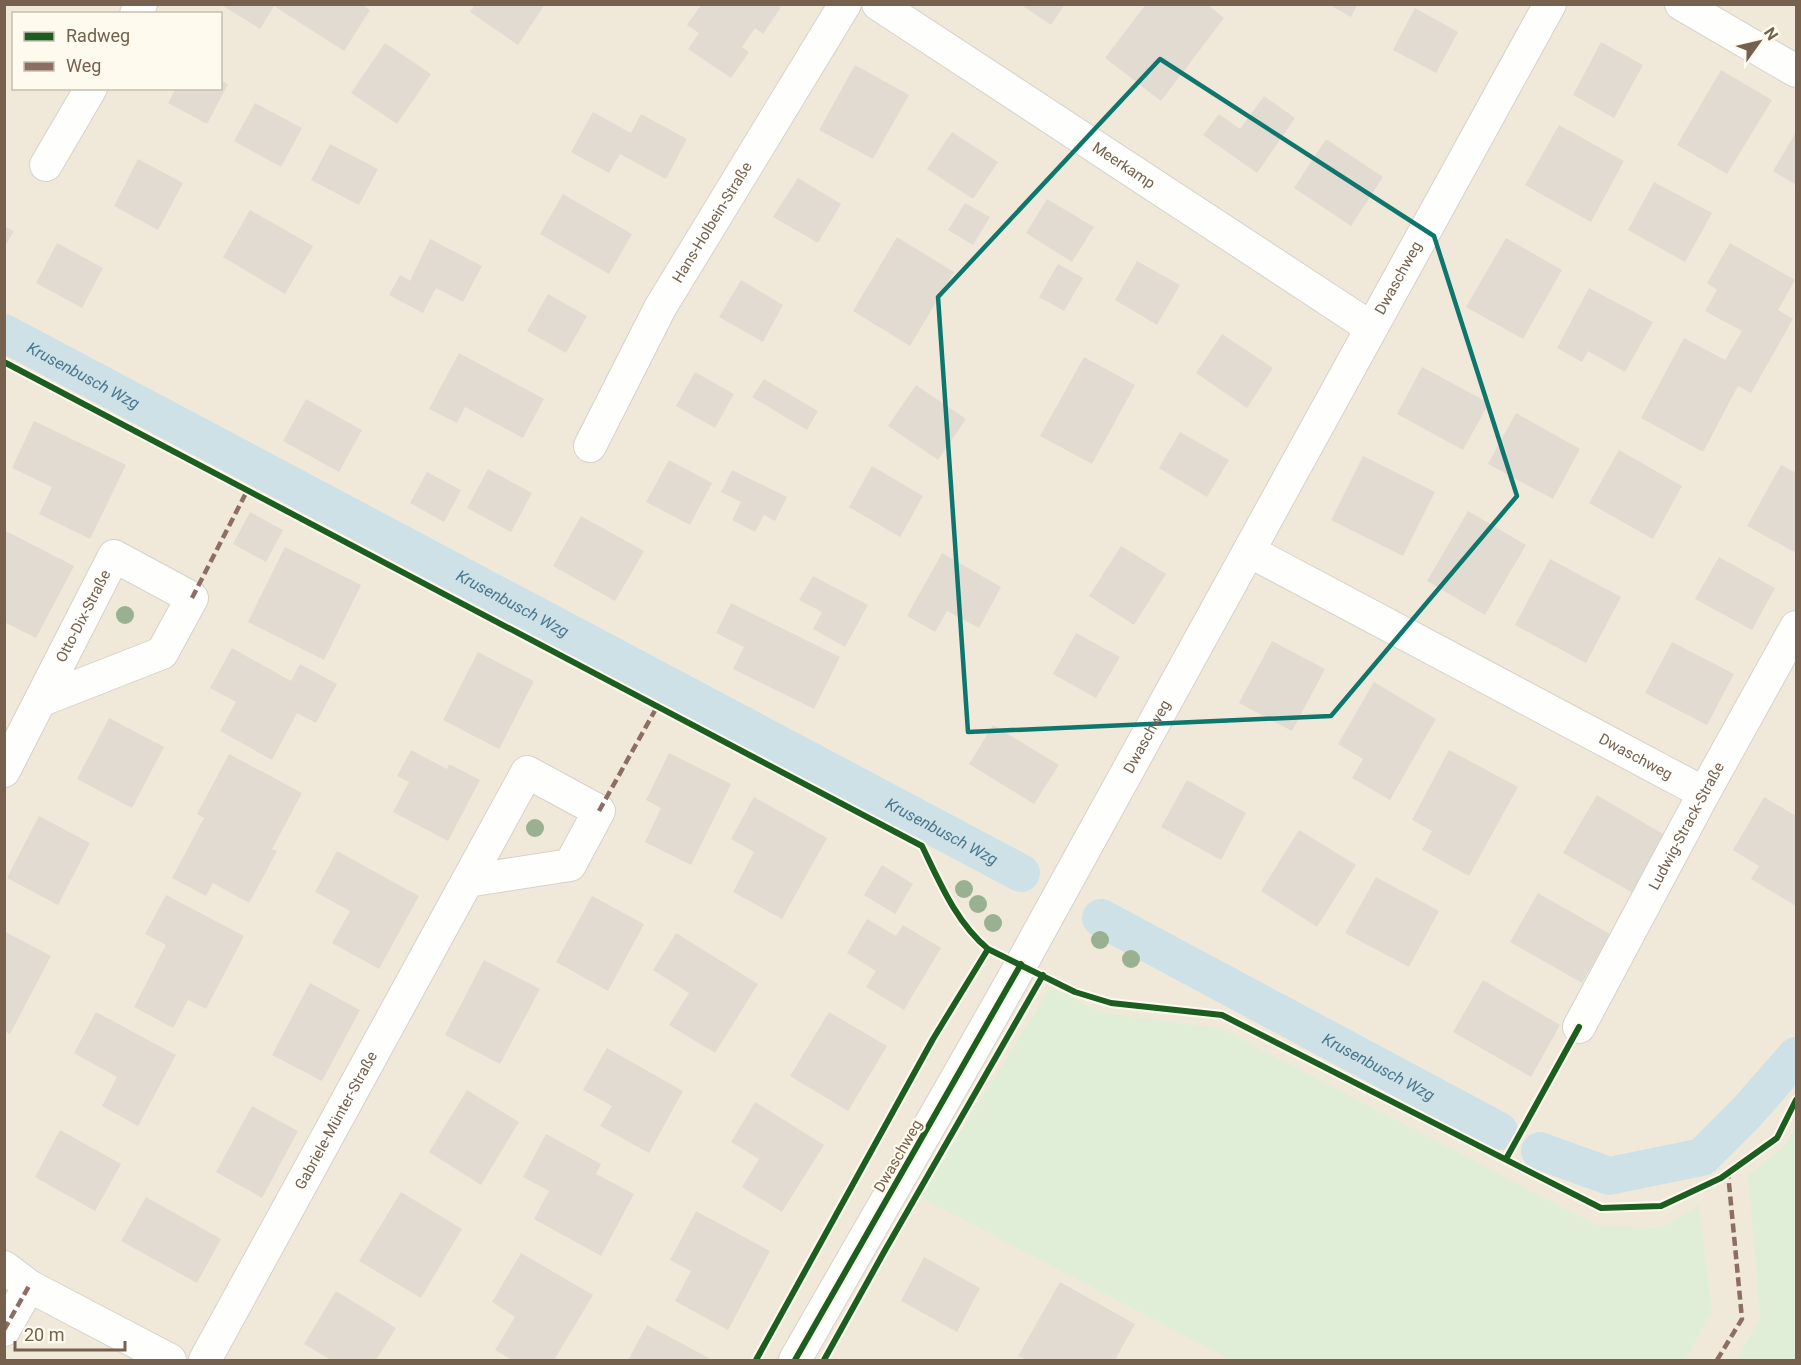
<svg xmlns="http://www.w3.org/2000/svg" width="1801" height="1365" viewBox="0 0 1801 1365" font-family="Roboto,sans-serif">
	<rect width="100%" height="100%" fill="#f7f5ec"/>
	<path fill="#f0e9da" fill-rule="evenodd" d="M 5,5 L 1796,5 L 1796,1360 L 5,1360 ZM 14,14 L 220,14 L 220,88 L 14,88 Z"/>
	<path fill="#e1eed7" d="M 1051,987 L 1100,1012 L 1222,1029 L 1599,1226 L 1661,1228 L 1699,1204 L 1712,1311 L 1685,1360 L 1231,1360 L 920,1197 Z
		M 1796,1127 L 1796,1360 L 1736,1360 L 1760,1318 L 1748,1175 L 1783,1147 Z"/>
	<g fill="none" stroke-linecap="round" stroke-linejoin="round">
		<g stroke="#cee1e7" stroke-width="38">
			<path id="s1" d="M 4,333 L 1021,873"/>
			<path id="s2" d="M 1101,918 L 1499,1131"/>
			<path d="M 1540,1151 L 1609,1176 L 1702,1157 L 1747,1112 L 1796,1056"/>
		</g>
	</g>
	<path fill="#e1dbd1" d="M 220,4 L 362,4 L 370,10 L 344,51 L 274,6 L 260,29 Z
		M 475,4 L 545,4 L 518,45 L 470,12 Z
		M 1020,4 L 1065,4 L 1051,25 Z
		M 1146,4 L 1207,4 L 1224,18 L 1161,101 L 1105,58 Z
		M 1328,4 L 1358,4 L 1351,17 Z
		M 701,5 L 777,5 L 781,7 L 763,34 L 755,28 L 742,47 L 749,52 L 731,78 L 688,49 L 699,33 L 687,25 Z
		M 1415,8 L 1458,32 L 1436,73 L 1393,50 Z
		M 1601,42 L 1643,65 L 1614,118 L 1573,95 Z
		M 385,43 L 431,74 L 397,124 L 351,93 Z
		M 855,65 L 909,95 L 873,159 L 819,130 Z
		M 1721,70 L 1772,100 L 1727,174 L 1677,145 Z
		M 220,80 L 228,84 L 207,124 L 168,103 L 176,88 L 220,88 Z
		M 1264,96 L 1295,118 L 1257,173 L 1203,135 L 1219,114 L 1240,129 Z
		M 255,103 L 302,128 L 281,167 L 234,141 Z
		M 593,112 L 631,133 L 641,114 L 687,139 L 666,179 L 620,154 L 609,173 L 571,152 Z
		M 1559,125 L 1624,161 L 1591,222 L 1525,185 Z
		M 952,132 L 998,162 L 973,199 L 927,169 Z
		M 1796,132 L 1796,185 L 1773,171 Z
		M 1326,139 L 1383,177 L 1351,226 L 1294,188 Z
		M 330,144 L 378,169 L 359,205 L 311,180 Z
		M 138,159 L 183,183 L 158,230 L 114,206 Z
		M 798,178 L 841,204 L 818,243 L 773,217 Z
		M 1654,182 L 1712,213 L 1685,262 L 1628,230 Z
		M 563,194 L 632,234 L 609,274 L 540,234 Z
		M 1047,199 L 1094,227 L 1072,262 L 1026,233 Z
		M 965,203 L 990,217 L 973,245 L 948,230 Z
		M 250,210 L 313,246 L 285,294 L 223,257 Z
		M 4,226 L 14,231 L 4,248 Z
		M 897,237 L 954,272 L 910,346 L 853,311 Z
		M 1506,238 L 1562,270 L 1523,339 L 1466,307 Z
		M 430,239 L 482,266 L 463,302 L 436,288 L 423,313 L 389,295 L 400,275 L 410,281 Z
		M 57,243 L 103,268 L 82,308 L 36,283 Z
		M 1730,243 L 1795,280 L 1778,310 L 1793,319 L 1751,393 L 1738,386 L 1703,452 L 1641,418 L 1684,338 L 1725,360 L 1742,331 L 1705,311 L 1717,290 L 1707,283 Z
		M 1137,261 L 1180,285 L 1157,325 L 1115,300 Z
		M 1058,264 L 1083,278 L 1064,311 L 1039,297 Z
		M 741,280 L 783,305 L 763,342 L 719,317 Z
		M 1589,288 L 1653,322 L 1625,372 L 1588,351 L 1582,362 L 1557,348 Z
		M 548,294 L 587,316 L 566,353 L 527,331 Z
		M 1222,334 L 1273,368 L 1247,408 L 1196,373 Z
		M 459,353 L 544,399 L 523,438 L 465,407 L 457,423 L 429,409 Z
		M 1084,357 L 1135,385 L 1092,464 L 1040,436 Z
		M 1422,367 L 1489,403 L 1463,450 L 1397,414 Z
		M 695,372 L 734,394 L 715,428 L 676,406 Z
		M 764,379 L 818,411 L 807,430 L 752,397 Z
		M 916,385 L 966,419 L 938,460 L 888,426 Z
		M 306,399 L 362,430 L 339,472 L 283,441 Z
		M 1516,413 L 1580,449 L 1553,499 L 1488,464 Z
		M 34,421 L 126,465 L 90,539 L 39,514 L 52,487 L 12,468 Z
		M 1180,432 L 1229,460 L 1207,497 L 1159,468 Z
		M 1619,450 L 1682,486 L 1653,539 L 1589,503 Z
		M 1363,456 L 1435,492 L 1403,556 L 1331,520 Z
		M 669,460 L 712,483 L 690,525 L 646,502 Z
		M 1781,465 L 1796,473 L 1796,553 L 1747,526 Z
		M 872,466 L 923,496 L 900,537 L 849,507 Z
		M 488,469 L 532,493 L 511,532 L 467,508 Z
		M 732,470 L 787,497 L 775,521 L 764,515 L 755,532 L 732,520 L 741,502 L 721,492 Z
		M 427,472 L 461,490 L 444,522 L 410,503 Z
		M 1468,511 L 1526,545 L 1485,615 L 1427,581 Z
		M 250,512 L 283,530 L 266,562 L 233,544 Z
		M 581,516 L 644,551 L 615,601 L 553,566 Z
		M 4,530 L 74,566 L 36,638 L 4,622 Z
		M 1121,546 L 1166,574 L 1134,625 L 1089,596 Z
		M 285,547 L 361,585 L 324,660 L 248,622 Z
		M 942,553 L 1001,587 L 979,628 L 947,611 L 935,632 L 907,616 Z
		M 1719,557 L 1775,588 L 1752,630 L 1695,599 Z
		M 1550,559 L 1621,597 L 1586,663 L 1515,625 Z
		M 813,576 L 868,605 L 845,647 L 813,629 L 822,612 L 799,600 Z
		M 731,603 L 840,657 L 814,709 L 733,669 L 744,647 L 716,633 Z
		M 1076,633 L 1120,657 L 1096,698 L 1053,674 Z
		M 1272,641 L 1325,669 L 1292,731 L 1239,703 Z
		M 1672,642 L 1734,674 L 1707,725 L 1645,693 Z
		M 232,648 L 291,681 L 300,664 L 337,684 L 316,723 L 297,713 L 272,760 L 220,731 L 236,702 L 210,688 Z
		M 478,652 L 534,681 L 499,749 L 443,720 Z
		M 1374,682 L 1436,719 L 1390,800 L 1352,778 L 1363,759 L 1338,744 Z
		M 109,718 L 164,747 L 132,808 L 77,779 Z
		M 993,725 L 1059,765 L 1034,804 L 969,764 Z
		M 411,750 L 447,769 L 449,764 L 480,780 L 448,841 L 393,812 L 409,782 L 397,776 Z
		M 1449,750 L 1518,787 L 1469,876 L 1422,850 L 1432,831 L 1412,820 Z
		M 669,753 L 731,784 L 691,865 L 645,842 L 661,808 L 646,800 Z
		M 229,754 L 302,793 L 272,849 L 277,851 L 249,903 L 213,883 L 206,896 L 172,878 L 204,818 L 197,814 Z
		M 1187,780 L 1246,813 L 1221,860 L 1161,827 Z
		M 1597,795 L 1666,836 L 1633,893 L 1563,853 Z
		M 754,797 L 827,838 L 782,919 L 733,892 L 754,852 L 731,839 Z
		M 1764,797 L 1796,816 L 1796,906 L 1751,879 L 1759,866 L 1733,850 Z
		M 39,816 L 90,843 L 58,905 L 7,878 Z
		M 1299,830 L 1356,865 L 1317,927 L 1261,891 Z
		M 337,851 L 419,896 L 379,969 L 332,943 L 350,911 L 315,892 Z
		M 882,865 L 913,884 L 895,914 L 864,895 Z
		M 1376,877 L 1439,911 L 1409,967 L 1345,933 Z
		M 1538,893 L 1610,934 L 1582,983 L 1510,942 Z
		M 166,895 L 244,936 L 206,1009 L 188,1000 L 173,1028 L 134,1007 L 166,945 L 145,934 Z
		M 592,896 L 644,924 L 608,991 L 556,962 Z
		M 867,919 L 896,936 L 903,925 L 941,948 L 904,1010 L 866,987 L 876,971 L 847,953 Z
		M 4,931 L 51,956 L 10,1034 L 4,1031 Z
		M 676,933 L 758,984 L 715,1053 L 669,1025 L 689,993 L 653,970 Z
		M 484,960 L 540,989 L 500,1064 L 445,1035 Z
		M 1483,980 L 1560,1025 L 1531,1077 L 1453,1032 Z
		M 310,983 L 360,1010 L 322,1081 L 272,1055 Z
		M 96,1012 L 176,1055 L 138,1126 L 102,1106 L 117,1077 L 74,1053 Z
		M 829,1012 L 887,1046 L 848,1111 L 790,1076 Z
		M 607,1048 L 683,1091 L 649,1153 L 600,1126 L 612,1106 L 583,1090 Z
		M 467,1090 L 519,1122 L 481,1185 L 429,1152 Z
		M 755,1102 L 824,1145 L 782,1212 L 742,1187 L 759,1159 L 731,1142 Z
		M 252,1106 L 298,1131 L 262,1198 L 216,1172 Z
		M 60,1130 L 121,1164 L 95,1211 L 35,1177 Z
		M 546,1134 L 601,1164 L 596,1174 L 634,1194 L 601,1256 L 534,1219 L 549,1191 L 523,1177 Z
		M 401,1192 L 462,1229 L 421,1298 L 359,1261 Z
		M 146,1197 L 221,1239 L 197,1283 L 121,1241 Z
		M 696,1211 L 770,1251 L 728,1330 L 675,1301 L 691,1271 L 670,1260 Z
		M 521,1253 L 593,1295 L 554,1360 L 512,1360 L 495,1350 L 515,1317 L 492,1302 Z
		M 924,1257 L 980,1288 L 957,1332 L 901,1301 Z
		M 1060,1282 L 1135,1324 L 1115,1360 L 1027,1360 L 1018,1356 Z
		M 336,1291 L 396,1328 L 376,1360 L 331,1360 L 304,1344 Z
		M 647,1325 L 709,1358 L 708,1360 L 628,1360 Z"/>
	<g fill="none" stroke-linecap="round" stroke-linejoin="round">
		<defs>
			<g id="street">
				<path id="s3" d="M 878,4 L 1370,327"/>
				<path d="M 1681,4 L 1796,71"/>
				<path d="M 136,14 L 141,4"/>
				<path d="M 46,165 L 91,88"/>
				<path id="s4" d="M 590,446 L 660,308 L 845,4"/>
				<path id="s5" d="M 1249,551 L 1704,793"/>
				<path id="s6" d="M 4,771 L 114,556 L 192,598 L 162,653 L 42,700"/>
				<path id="s7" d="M 1579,1027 L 1704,793 L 1796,627"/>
				<path d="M 4,1267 L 29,1286 L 170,1360"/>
				<path d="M 4,1330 L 29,1286"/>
				<path id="s8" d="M 205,1360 L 527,772 L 599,811 L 570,865 L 467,881"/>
				<path id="s9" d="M 795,1360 C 871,1227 948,1095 1023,961 C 1200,643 1372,322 1550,4"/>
			</g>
		</defs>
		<use href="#street" stroke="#d6d2ca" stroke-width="34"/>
		<use href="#street" stroke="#fefefc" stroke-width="32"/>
		<path stroke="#8d6e63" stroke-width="4.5" stroke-dasharray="9 4.5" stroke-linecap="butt" d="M 192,598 L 248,489
			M 599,811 L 658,705
			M 4,1330 L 29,1286
			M 1717,1360 L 1742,1319 L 1728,1173"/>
		<defs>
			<path id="cycleway" d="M 4,362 L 922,846 C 940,883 956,922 988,949 L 1075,992 L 1111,1003 L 1222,1015 L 1601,1208 L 1661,1206 L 1721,1178 L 1777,1138 L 1796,1100
				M 1506,1159 L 1579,1027
				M 756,1360 L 933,1039 L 988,949
				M 795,1360 L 1021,964
				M 824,1360 L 884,1252 L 1043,975"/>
		</defs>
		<use href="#cycleway" stroke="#fefbee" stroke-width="10"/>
		<use href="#cycleway" stroke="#1b5e20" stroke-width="6"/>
	</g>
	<g fill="#99b190">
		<circle cx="125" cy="615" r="9"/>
		<circle cx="535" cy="828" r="9"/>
		<circle cx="964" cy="889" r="9"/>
		<circle cx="978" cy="904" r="9"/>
		<circle cx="993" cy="923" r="9"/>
		<circle cx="1100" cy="940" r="9"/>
		<circle cx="1131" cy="959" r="9"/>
	</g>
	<path fill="none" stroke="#0f766e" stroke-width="4.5" stroke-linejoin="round" d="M 1160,59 L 1434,236 L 1517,496 L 1331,716 L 968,732 L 938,297 Z"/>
	<g text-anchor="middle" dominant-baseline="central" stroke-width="4.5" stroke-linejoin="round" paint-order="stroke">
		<g font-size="15" fill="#75614d" stroke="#fefbee">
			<text stroke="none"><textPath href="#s3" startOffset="294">Meerkamp</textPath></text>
			<text stroke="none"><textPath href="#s4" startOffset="255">Hans-Holbein-Straße</textPath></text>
			<text stroke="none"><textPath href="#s9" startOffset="1239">Dwaschweg</textPath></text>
			<text stroke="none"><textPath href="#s6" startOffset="174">Otto-Dix-Straße</textPath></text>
			<text stroke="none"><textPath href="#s9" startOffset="716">Dwaschweg</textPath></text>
			<text stroke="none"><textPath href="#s5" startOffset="438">Dwaschweg</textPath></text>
			<text stroke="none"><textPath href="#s7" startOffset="228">Ludwig-Strack-Straße</textPath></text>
			<text stroke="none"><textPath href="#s8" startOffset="273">Gabriele-Münter-Straße</textPath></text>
			<text transform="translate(898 1156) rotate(-60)">Dwaschweg</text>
		</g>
		<g font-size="16" font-style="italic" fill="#4a788e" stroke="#fefbee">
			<text stroke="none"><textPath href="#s1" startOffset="90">Krusenbusch Wzg</textPath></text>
			<text stroke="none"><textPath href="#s1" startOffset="576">Krusenbusch Wzg</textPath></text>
			<text stroke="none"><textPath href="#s1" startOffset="1062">Krusenbusch Wzg</textPath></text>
			<text stroke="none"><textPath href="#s2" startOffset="315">Krusenbusch Wzg</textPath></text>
		</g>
	</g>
	<rect width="1801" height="1365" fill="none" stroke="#75614d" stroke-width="12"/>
	<rect x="12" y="12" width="210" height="78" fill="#fefbee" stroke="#c7bdae" stroke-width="1.5"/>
	<rect x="24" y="32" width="30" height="9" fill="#1b5e20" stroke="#c7bdae" stroke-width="1.5"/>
	<text x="66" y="42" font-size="18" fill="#75614d">Radweg</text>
	<rect x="24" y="62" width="30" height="9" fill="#8d6e63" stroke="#c7bdae" stroke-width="1.5"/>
	<text x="66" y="72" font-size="18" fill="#75614d">Weg</text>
	<g transform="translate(1759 42) rotate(56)" stroke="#fefbee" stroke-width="4.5" paint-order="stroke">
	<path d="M0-4.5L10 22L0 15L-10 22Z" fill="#75614d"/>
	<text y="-9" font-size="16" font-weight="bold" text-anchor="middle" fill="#75614d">N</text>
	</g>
	<path d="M15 1341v9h110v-9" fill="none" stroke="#75614d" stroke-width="3"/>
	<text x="24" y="1341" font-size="18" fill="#75614d" stroke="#fefbee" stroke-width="4.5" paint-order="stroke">20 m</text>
</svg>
